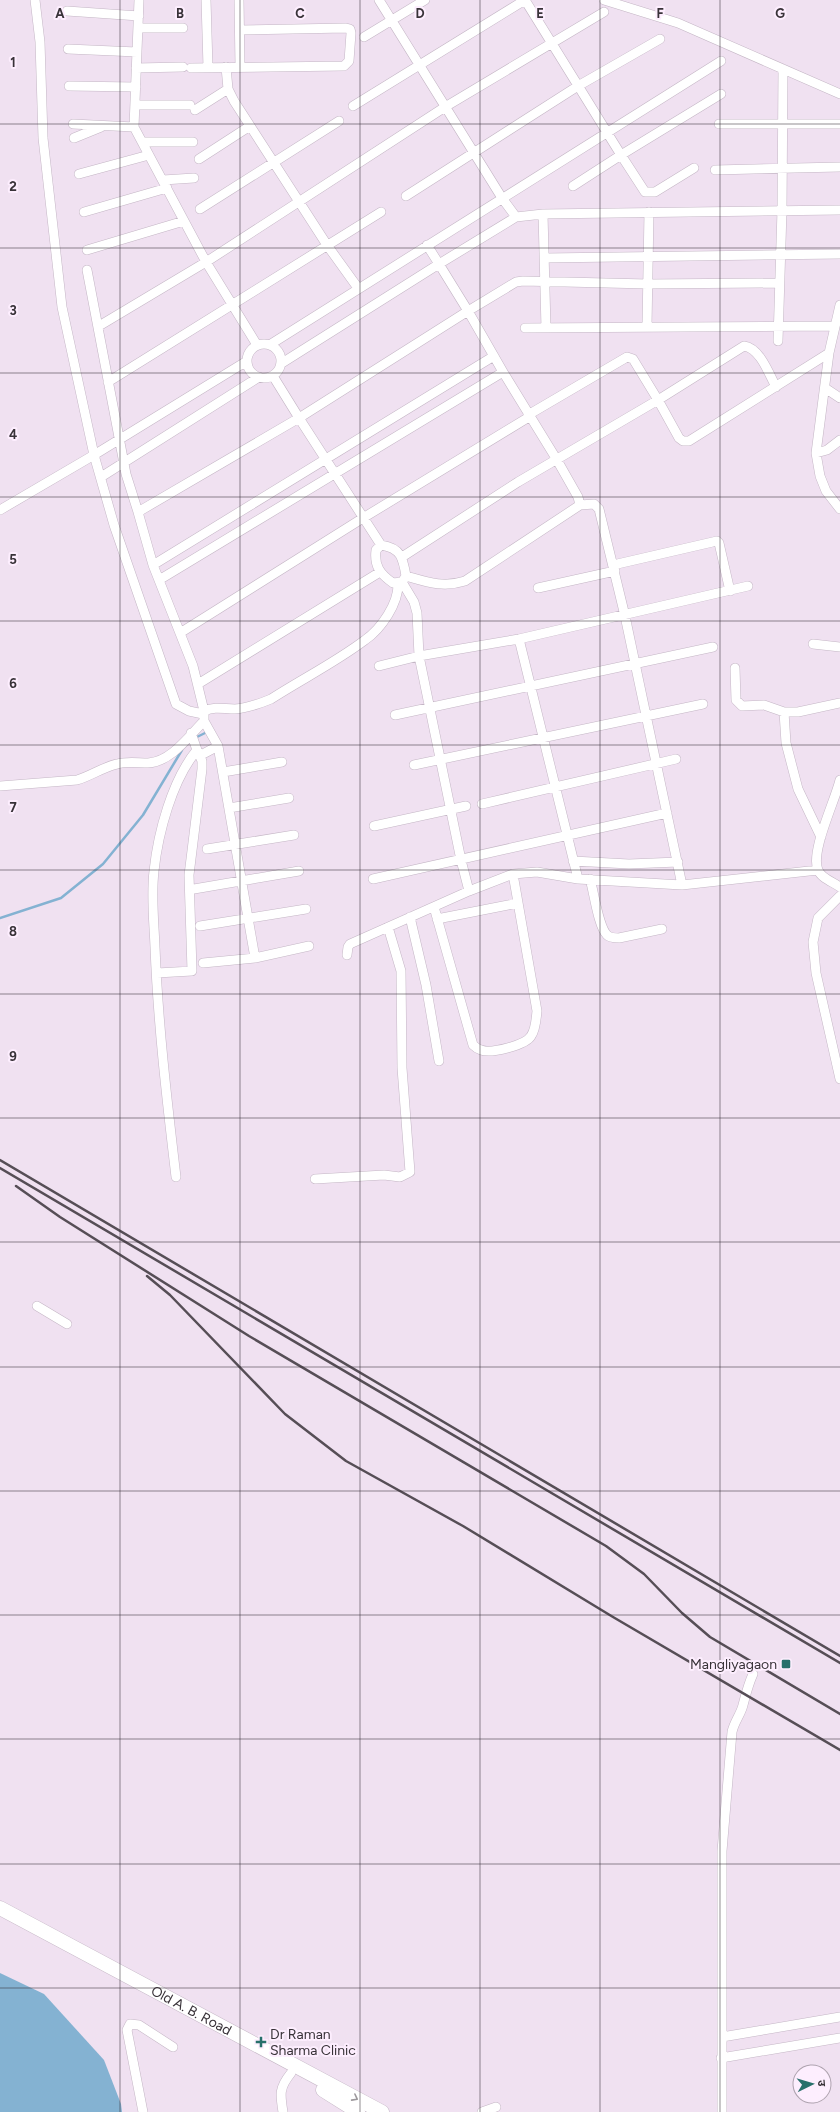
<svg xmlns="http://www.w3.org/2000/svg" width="840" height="2112" viewBox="0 0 840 2112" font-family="Figtree,'Noto Sans Devanagari',sans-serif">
	<rect width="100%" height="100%" fill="#f0e1f1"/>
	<path fill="#84b2d2" d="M 0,1973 L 44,1994 L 104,2060 L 121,2104 L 122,2112 L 0,2112 Z"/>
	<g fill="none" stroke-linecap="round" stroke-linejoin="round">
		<path stroke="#84b2d2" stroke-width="2.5" d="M 195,738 L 207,732
			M 0,918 L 61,898 L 103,864 L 143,815 L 182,750"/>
		<defs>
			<path id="minor" d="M 139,0 L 134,127 L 206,262 L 257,345
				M 206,0 L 208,67
				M 239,0 L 240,67
				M 379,0 L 502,198 L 516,217
				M 525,0 L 621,155 L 721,94
				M 604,0 L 678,23 L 840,94
				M 67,11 L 139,16
				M 138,28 L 183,28
				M 364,37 L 425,0
				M 68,49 L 137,52
				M 226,67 L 228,89 L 234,101 L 327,245 L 358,288
				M 136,68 L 183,67
				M 191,68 L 344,66 L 349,61 L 351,33 L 350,29 L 346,28 L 240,30
				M 69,86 L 136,87
				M 135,105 L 190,105
				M 353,106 L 525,0
				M 195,110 L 228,89
				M 73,124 L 134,127
				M 719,124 L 840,124
				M 74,138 L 101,127
				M 142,142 L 193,142
				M 199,159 L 250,126
				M 715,170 L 840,167
				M 79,174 L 149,155
				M 163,180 L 194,178
				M 573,186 L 621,155 L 645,192 L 655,192 L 694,168
				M 406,196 L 578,86 L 660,39
				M 200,209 L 339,121
				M 84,212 L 167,188
				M 543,214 L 546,328
				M 427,245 L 439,264 L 516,217 L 543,214 L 840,210
				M 87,250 L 184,221
				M 545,258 L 840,254
				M 87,270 L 126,474 L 138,512
				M 99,326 L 206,262 L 445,107 L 604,12
				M 647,326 L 649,212
				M 525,328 L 835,326
				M 778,341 L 782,210 L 783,69
				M247 361a17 17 0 1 1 34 0a17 17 0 1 1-34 0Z
				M 271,344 L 721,61
				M 829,353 L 840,305
				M 282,363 L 439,264 L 468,311 L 299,418 L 381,545 C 401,548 403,558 406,576 L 402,582 L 393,583 C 380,574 374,566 376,550 L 381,545
				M 503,372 L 468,311 L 516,282 L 523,281 L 648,284 L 779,283
				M 108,382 L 381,212
				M 825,388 L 840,398
				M 528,415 L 627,357 L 633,359 L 658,400 L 744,346 C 760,348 769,374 776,387
				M 816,453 L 827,450 L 840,440
				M 101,477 L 259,377
				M 580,505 L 594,504 L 599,509 L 625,616 L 682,885 L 818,870
				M 0,510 L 94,455 L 62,307 L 43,138 L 40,42 L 35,0
				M 402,557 L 518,482 L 658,400 L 679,438 L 683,441 L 689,441 L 829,353 L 816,453 L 820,476 L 826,491 L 840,509
				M 153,565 L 494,356
				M 613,565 L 717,541 L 719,543 L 730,591
				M 159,580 L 503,372 L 557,460 L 578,497 L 580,505 L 465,581 C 443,588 427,582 406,576
				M 402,582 L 414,602 L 417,613 L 419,656 L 461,860 L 469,891
				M 538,588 L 615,571
				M 180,633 L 363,518 L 529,417
				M 519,639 L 578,879 L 682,885
				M 813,644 L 840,647
				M 379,666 L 419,656 L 519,639 L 748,586
				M 735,668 L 736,700 L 742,706 L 764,705 L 784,712 L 798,712 L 840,703
				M 198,684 L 380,572
				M 204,711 L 193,666 L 153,565 L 138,512 L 299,418 L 273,376
				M 784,712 L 786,743 L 798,789 L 821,837
				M 203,714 L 189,711 L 176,704 L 114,525 L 94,455 L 247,361
				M 395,715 L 713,647
				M 204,721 L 218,746 L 255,958 L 309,946
				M 201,755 L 218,746
				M 414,765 L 703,704
				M 223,772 L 282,762
				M 840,780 C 835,801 810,852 818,870 C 821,878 833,882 840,887
				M 0,786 L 77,780 C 91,776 103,767 117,764 C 127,761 138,763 148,763 C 171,762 189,736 204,721 L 204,711 C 216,706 223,709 235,709 C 248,708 259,704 271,699 C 302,679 336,662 365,640 C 381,629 399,603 398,583
				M 482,804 L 676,759
				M 229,808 L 289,798
				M 374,826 L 466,806
				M 207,849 L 294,835
				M 573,861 L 629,864 L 678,862
				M 373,879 L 667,813
				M 590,879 C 594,892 598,926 607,935 C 610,938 615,938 619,938 L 662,929
				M 194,889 L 299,871
				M 840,896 L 818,918 L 813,942 L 816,973 L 840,1079
				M 434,907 L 473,1045 C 475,1047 478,1049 481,1050 C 491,1054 526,1045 531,1036 C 536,1029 536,1019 537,1011 L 513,874
				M 410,917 L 426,985 L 439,1061
				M 437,919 L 518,903
				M 200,926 L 306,909
				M 347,955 L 348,947 L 350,944 L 469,891 L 513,874 L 537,872 L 578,879
				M 203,963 L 255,958
				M 157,973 L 192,971 L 189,875 L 202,769 L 202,761 L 197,750
				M 176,1177 C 167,1101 158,1024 155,947 C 154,922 151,896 154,871 C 158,833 172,780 197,750 L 191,733
				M 315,1179 L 384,1175 L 400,1177 L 410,1172 L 402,1068 L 401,971 L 388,927
				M 37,1306 L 67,1324
				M 722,2037 L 840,2017
				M 721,2058 L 840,2038
				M 143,2112 L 127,2030 L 130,2024 L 139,2025 L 173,2047
				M 283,2112 C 280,2094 279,2088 291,2073
				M 482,2112 L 496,2107
				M 722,2112 L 722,1851 L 732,1732 C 734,1722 741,1714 743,1705 C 746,1694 748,1685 753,1674"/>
			<g id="primary">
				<path id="s1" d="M 0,1908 L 382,2112"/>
				<path d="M 323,2090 L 358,2112"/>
			</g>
		</defs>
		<use href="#minor" stroke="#c4b6c5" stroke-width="10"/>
		<use href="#primary" stroke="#c4b6c5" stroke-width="15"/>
		<use href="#minor" stroke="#fff" stroke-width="9"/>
		<use href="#primary" stroke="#fff" stroke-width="14"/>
		<path stroke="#564e56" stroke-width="2.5" d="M 0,1160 L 840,1656
			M 0,1168 L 840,1663
			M 16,1186 L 60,1217 L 249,1336 L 606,1546 L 644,1574 L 682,1613 L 710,1637 L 840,1714
			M 147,1276 L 170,1295 L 285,1414 L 346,1461 L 463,1526 L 613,1617 L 840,1750"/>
	</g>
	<defs><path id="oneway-chevron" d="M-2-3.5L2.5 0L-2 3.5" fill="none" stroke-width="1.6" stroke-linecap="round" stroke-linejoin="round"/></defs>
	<use stroke="#9c989c" href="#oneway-chevron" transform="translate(355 2098) rotate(28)"/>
	<path fill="none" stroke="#383238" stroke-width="1" stroke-opacity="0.55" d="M 120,0 L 120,2112M 240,0 L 240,2112M 360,0 L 360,2112M 480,0 L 480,2112M 600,0 L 600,2112M 720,0 L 720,2112M 0,124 L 840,124M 0,248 L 840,248M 0,373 L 840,373M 0,497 L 840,497M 0,621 L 840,621M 0,745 L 840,745M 0,870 L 840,870M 0,994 L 840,994M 0,1118 L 840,1118M 0,1242 L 840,1242M 0,1367 L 840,1367M 0,1491 L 840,1491M 0,1615 L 840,1615M 0,1739 L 840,1739M 0,1864 L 840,1864M 0,1988 L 840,1988"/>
	<g fill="#27706b" stroke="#fdeefe" stroke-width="1.5">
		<rect x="781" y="1659" width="10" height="10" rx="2"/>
		<path d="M259 2036h4v4h4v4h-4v4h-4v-4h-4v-4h4z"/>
	</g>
	<g text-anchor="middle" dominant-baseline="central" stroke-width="4" stroke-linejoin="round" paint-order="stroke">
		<g font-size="14" fill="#383238" stroke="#fdeefe" text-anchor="end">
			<text x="777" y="1664">Mangliyagaon</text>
			<text x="270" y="2034" text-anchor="start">Dr Raman<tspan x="270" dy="16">Sharma Clinic</tspan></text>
		</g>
		<g font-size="14" fill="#383238" stroke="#fdeefe">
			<text stroke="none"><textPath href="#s1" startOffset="217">Old A. B. Road</textPath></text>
		</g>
	</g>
	<g font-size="13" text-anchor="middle" font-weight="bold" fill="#383238" stroke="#fdeefe" stroke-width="4" stroke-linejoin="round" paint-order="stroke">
		<text x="60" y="18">A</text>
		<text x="180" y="18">B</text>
		<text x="300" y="18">C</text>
		<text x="420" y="18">D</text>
		<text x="540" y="18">E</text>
		<text x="660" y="18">F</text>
		<text x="780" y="18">G</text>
		<text x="13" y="67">1</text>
		<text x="13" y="191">2</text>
		<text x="13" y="315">3</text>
		<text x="13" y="439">4</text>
		<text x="13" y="564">5</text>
		<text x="13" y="688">6</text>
		<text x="13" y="812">7</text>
		<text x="13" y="936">8</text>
		<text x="13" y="1061">9</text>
	</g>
	<g transform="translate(812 2084) rotate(85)"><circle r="19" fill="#fdeefe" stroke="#aea3af"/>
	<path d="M0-3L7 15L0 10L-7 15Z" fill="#27706b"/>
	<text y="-6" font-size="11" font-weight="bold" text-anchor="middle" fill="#383238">उ</text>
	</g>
</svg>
